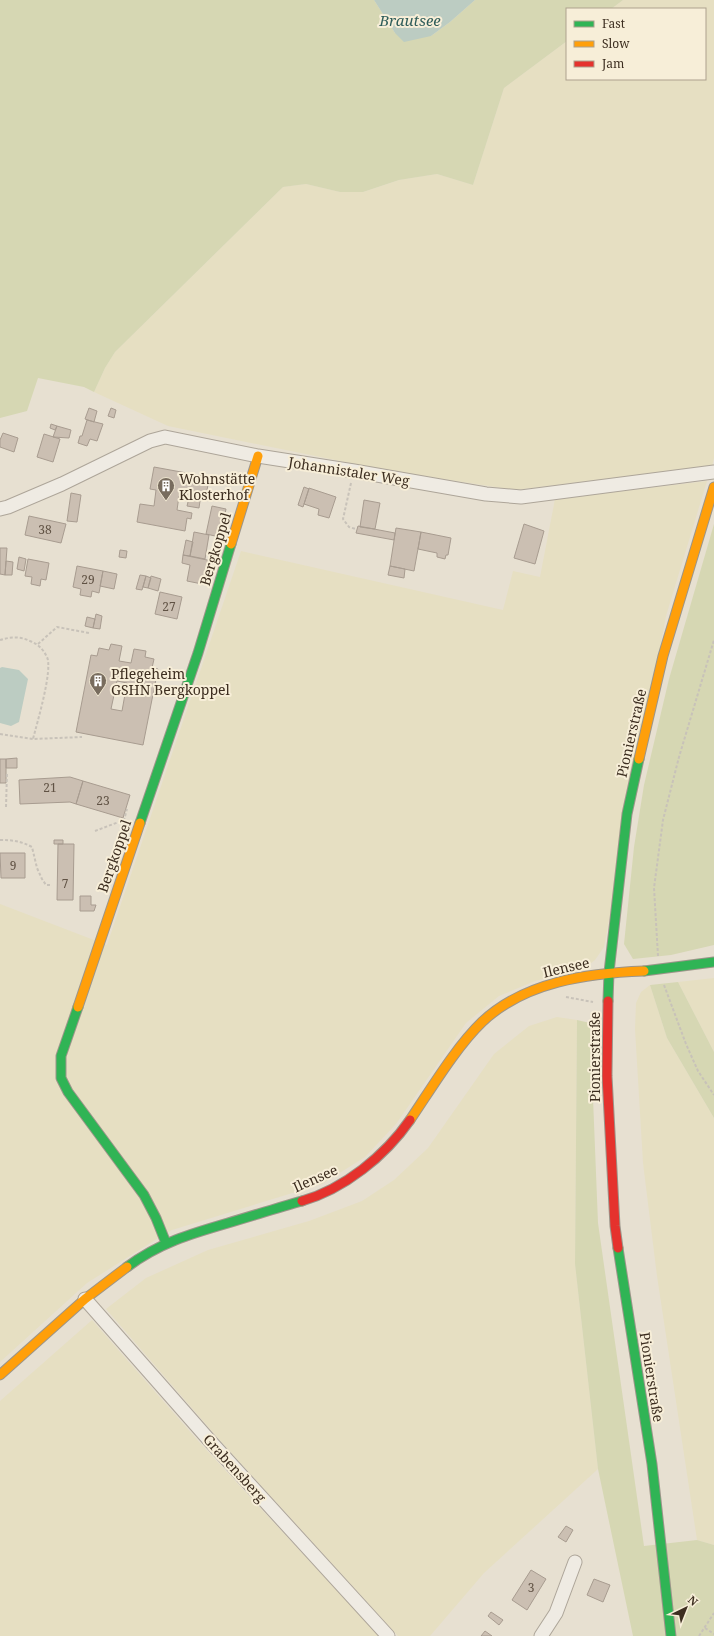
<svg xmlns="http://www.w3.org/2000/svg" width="714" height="1636" viewBox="0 0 714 1636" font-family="'Noto Serif',serif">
	<rect width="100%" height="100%" fill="#e7e0d1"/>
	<path fill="#e6dfc2" d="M 623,0 L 714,0 L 714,458 L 712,466 L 515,490 L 384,470 L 168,426 L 94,392 L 105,368 L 115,352 L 283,187 L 306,184 L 340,192 L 363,192 L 399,180 L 437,174 L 473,185 L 504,88 L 567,41 L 567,79 L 705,79 L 705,9 L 611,9 Z
		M 707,481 L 666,616 L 604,947 L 595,960 L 585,968 L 535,981 L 499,996 L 466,1023 L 396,1124 L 365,1157 L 322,1184 L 172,1230 L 155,1240 L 87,1283 L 0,1362 L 0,904 L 107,945 L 241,551 L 503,610 L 513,571 L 540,577 L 555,499 Z
		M 714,978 L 714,1052 L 678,982 Z
		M 650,985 L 667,1038 L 714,1118 L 714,1545 L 697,1540 L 657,1276 L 643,1163 L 635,1029 L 636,1003 L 641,992 Z
		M 557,1017 L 577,1020 L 575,1264 L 598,1469 L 484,1573 L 430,1636 L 398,1636 L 216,1436 L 106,1309 L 146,1278 L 208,1250 L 309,1221 L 362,1201 L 394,1180 L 428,1148 L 494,1054 L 529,1026 Z
		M 92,1320 L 200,1443 L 379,1636 L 0,1636 L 0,1401 Z"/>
	<path fill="#d6d7b3" d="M 0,0 L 374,0 L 395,33 L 431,36 L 450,22 L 475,0 L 623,0 L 611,9 L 567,9 L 567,41 L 504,88 L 473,185 L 437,174 L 399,180 L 363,192 L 340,192 L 306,184 L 283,187 L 115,352 L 105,368 L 94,392 L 84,387 L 38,378 L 27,411 L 0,418 Z
		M 714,524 L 714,945 L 671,955 L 633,959 L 624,944 L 634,847 L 644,785 L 669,679 Z
		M 678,982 L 714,1052 L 714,1118 L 667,1038 L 650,985 Z
		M 577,1020 L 590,1023 L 598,1223 L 644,1546 L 697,1540 L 714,1545 L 714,1636 L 633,1636 L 598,1469 L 575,1264 Z"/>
	<path fill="#bcccc2" d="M 374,0 L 475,0 L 450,22 L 431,36 L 404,42 L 395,33 Z
		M 2,667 L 19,670 L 28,679 L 19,722 L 11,726 L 0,723 L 0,668 Z"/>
	<path fill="#cbbfb2" stroke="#a89c90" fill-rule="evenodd" d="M 89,408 L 97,411 L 94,422 L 85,419 Z
		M 111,408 L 116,410 L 114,418 L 108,416 Z
		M 87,420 L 103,424 L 97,441 L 90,439 L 87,446 L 78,443 L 80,436 L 82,436 Z
		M 51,424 L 57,426 L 55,430 L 50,428 Z
		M 57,426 L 71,430 L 69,438 L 53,437 Z
		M 3,433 L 18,438 L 14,452 L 0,447 L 0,440 Z
		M 44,434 L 60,439 L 53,462 L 37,457 Z
		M 154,467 L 203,476 L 203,479 L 209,480 L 206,495 L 201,494 L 199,508 L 187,506 L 189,498 L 179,496 L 177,510 L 192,513 L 191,519 L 187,518 L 185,531 L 137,522 L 140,504 L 154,506 L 156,490 L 150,489 Z
		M 304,487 L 309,489 L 303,507 L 298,505 Z
		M 309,488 L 336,497 L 329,518 L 318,515 L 319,509 L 304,504 Z
		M 71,493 L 81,495 L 77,522 L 67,521 Z
		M 364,500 L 380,503 L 375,529 L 360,527 Z
		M 212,506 L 226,509 L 220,537 L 206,534 Z
		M 29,516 L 66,524 L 61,543 L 25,535 Z
		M 524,524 L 544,531 L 535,564 L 514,558 Z
		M 358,526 L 395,533 L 394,540 L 356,533 Z
		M 396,528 L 421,532 L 414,571 L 390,566 Z
		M 194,532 L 209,535 L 205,559 L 190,556 Z
		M 421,532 L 451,538 L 448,555 L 446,555 L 445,559 L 437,557 L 437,553 L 418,549 Z
		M 186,540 L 193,542 L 190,556 L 183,555 Z
		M 0,548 L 7,548 L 5,575 L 0,574 Z
		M 120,550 L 127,551 L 126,558 L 119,557 Z
		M 183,555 L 212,561 L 207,585 L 187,581 L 190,565 L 182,563 Z
		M 19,557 L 26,559 L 24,571 L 17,569 Z
		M 28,559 L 49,563 L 46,580 L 41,579 L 40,586 L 31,584 L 32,577 L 25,576 Z
		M 6,561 L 13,562 L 12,575 L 5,575 Z
		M 77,566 L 103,571 L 99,593 L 92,591 L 91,597 L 80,595 L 81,589 L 73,587 Z
		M 390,566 L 405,569 L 404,578 L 388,575 Z
		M 103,571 L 117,574 L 114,589 L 100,586 Z
		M 140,575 L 146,576 L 142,590 L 136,589 Z
		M 146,576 L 151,578 L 148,588 L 143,587 Z
		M 151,576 L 161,579 L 158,591 L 148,588 Z
		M 160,592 L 182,597 L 177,619 L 155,614 Z
		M 96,614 L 102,616 L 100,629 L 93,628 Z
		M 87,617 L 95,619 L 93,628 L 85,626 Z
		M 111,644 L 122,646 L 119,661 L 131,663 L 134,649 L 146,651 L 145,657 L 154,659 L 152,668 L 158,669 L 143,745 L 76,732 L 91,655 L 97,656 L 99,648 L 109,650 ZM 117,681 L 127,683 L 122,711 L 111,709 Z
		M 17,758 L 17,768 L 6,768 L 6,759 Z
		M 0,759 L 6,759 L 6,783 L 0,783 Z
		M 70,777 L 83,781 L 76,804 L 70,802 L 20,804 L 19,780 Z
		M 83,781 L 130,795 L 123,818 L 76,804 Z
		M 54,840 L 63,840 L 63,844 L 54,844 Z
		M 58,844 L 74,844 L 73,900 L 57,900 Z
		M 0,853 L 25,853 L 25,878 L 1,878 Z
		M 80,896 L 91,896 L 91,905 L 96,905 L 94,911 L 80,911 Z
		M 566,1526 L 573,1530 L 566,1542 L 558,1537 Z
		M 531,1570 L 546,1579 L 527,1610 L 512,1600 Z
		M 594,1579 L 610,1585 L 603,1602 L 587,1595 Z
		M 491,1612 L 503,1620 L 499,1625 L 488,1616 Z
		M 485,1631 L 492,1636 L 481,1636 Z"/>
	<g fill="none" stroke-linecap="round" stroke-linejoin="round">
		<defs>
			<path id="street" d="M 0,509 L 8,507 L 62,484 L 150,441 L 165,437 L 258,456 L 354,471 L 486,494 L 521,497 L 714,472
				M 85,1299 L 210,1441 L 388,1636
				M 541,1636 L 556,1613 L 575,1562"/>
			<path id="fast" d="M 140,823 L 198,653 L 231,544
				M 644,971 L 714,962
				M 608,1001 L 609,972 L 627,814 L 639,759
				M 78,1007 L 61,1056 L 61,1078 L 68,1092 L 144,1195 L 156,1218 L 166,1243
				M 618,1248 L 652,1464 L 671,1636
				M 127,1267 C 159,1243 190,1234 228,1223 C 252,1216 277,1208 302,1201"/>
			<path id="slow" d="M 231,544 L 258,456
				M 639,759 L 663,656 L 714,487
				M 78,1007 L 140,823
				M 410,1120 C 431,1089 456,1047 482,1022 C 524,982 588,973 644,971
				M 0,1375 L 85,1299 L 127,1267"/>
			<path id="jam" d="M 608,1001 L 607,1076 L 615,1226 L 618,1248
				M 302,1201 C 344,1189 385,1156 410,1120"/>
		</defs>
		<use href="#street" stroke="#ada599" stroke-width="15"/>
		<use href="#fast" stroke="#9c958a" stroke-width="11"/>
		<use href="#slow" stroke="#9c958a" stroke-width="11"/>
		<use href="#jam" stroke="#9c958a" stroke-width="11"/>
		<path stroke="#c8c2b9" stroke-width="2" stroke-dasharray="3 2" stroke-linecap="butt" d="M 351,483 L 343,519 L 349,527 L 356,529
			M 0,640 C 10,637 20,636 30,641 C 38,644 43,649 47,657 C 53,670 37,723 33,739
			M 38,644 L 57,627 L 89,633
			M 0,734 L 33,739 L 82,737
			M 6,807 L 7,772
			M 95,831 L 124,820 L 127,809
			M 0,840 C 12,840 21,841 32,847 L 37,868 L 42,879 L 46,885 L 52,885
			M 658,956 L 654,888 L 663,820 L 679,757 L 714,640
			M 664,985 L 686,1044 L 698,1071 L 714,1095
			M 566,997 L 593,1002
			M 705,1628 L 714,1634
			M 699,1636 L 714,1613"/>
		<use href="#street" stroke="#efebe3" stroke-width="13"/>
		<use href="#fast" stroke="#30b455" stroke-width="9"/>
		<use href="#slow" stroke="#ff9f0a" stroke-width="9"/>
		<use href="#jam" stroke="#e5322d" stroke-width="9"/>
	</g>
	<defs>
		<symbol id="building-pin" viewBox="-11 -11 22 30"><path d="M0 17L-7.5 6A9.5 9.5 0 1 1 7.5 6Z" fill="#786c5e" stroke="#f7eed8"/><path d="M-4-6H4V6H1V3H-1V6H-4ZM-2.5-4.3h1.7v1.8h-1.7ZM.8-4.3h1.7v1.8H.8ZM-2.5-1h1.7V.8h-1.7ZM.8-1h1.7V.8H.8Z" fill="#fff"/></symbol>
	</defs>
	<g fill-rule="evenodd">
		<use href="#building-pin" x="156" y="476" width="20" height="27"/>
		<use href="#building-pin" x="88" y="671" width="20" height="27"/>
	</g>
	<g text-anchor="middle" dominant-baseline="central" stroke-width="4" stroke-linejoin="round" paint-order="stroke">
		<g font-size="12" fill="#605244">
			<text x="45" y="529">38</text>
			<text x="88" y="579">29</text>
			<text x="169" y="606">27</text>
			<text x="50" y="787">21</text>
			<text x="103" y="800">23</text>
			<text x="13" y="865">9</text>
			<text x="65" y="883">7</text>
			<text x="531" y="1587">3</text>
		</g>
		<g font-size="14" fill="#3d2e20" stroke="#f7eed8">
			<text transform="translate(349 471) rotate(9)">Johannistaler Weg</text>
			<text transform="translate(215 549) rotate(-73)">Bergkoppel</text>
			<text transform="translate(631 733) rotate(-77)">Pionierstraße</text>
			<text transform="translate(114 856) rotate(-71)">Bergkoppel</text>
			<text transform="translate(566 967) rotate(-13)">Ilensee</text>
			<text transform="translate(594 1057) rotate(-90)">Pionierstraße</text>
			<text transform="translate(315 1178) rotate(-24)">Ilensee</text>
			<text transform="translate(652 1377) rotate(81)">Pionierstraße</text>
			<text transform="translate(235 1468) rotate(48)">Grabensberg</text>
		</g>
		<g font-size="14" fill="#3d2e20" stroke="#f7eed8" text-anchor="start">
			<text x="179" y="478">Wohnstätte<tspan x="179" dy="16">Klosterhof</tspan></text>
			<text x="111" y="673">Pflegeheim<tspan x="111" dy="16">GSHN Bergkoppel</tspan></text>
		</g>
		<g font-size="15" font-style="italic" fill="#2f5d5a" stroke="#f7eed8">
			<text x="410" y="20">Brautsee</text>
		</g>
	</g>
	<rect x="566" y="8" width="140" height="72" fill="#f7eed8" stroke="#ada18e"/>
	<rect x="574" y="21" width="20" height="6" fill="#30b455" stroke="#ada18e"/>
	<text x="602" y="28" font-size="12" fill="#3d2e20">Fast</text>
	<rect x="574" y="41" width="20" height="6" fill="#ff9f0a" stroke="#ada18e"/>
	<text x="602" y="48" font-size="12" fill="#3d2e20">Slow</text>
	<rect x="574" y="61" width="20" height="6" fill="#e5322d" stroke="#ada18e"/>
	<text x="602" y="68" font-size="12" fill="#3d2e20">Jam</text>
	<g transform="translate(686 1608) rotate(43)" stroke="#f7eed8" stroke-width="3" paint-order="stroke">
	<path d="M0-3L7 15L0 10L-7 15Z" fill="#3d2e20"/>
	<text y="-6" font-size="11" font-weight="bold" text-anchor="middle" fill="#3d2e20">N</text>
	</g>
</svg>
